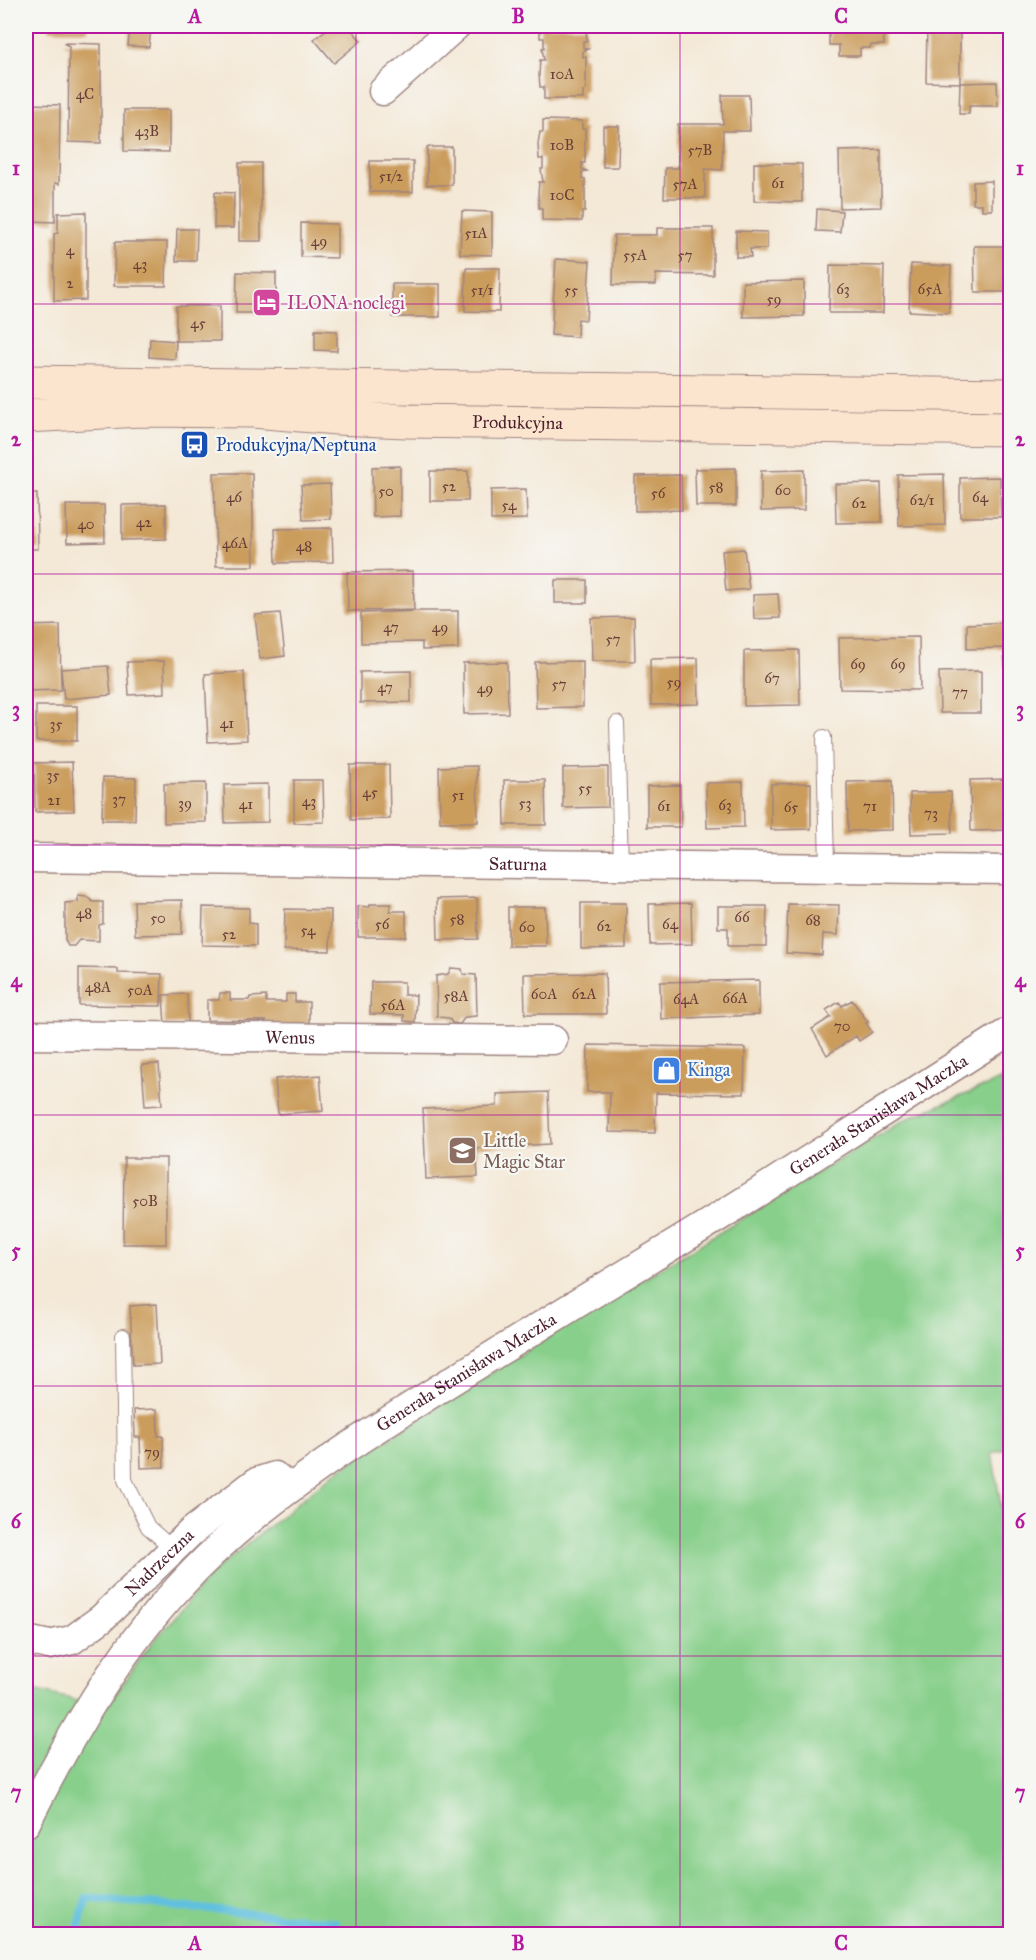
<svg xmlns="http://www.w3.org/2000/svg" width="1036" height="1960" viewBox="0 0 1036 1960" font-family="'IM FELL Great Primer',serif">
	<rect width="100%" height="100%" fill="#f6f6f2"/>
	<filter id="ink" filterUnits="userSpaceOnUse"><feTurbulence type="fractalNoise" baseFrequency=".0167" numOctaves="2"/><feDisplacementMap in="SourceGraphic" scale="12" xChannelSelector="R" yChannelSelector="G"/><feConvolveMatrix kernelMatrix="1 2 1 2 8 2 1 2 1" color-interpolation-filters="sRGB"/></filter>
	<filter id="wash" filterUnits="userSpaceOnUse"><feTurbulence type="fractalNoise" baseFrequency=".008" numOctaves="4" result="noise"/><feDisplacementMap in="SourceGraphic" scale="24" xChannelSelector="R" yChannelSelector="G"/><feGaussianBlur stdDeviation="1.35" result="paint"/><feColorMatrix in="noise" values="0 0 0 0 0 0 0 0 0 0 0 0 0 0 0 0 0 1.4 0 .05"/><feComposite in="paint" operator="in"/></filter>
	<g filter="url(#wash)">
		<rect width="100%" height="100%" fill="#f4e8d6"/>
		<path fill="#87cf8a" stroke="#68775a" stroke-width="1.5" d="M 1010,1076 L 1010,1448 L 992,1453 L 1010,1559 L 1010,1924 L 996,1934 L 26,1934 L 26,1688 L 106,1708 L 149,1647 L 213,1572 L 334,1473 L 561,1329 L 906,1119 Z"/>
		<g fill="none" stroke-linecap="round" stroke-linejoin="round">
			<path stroke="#61c0df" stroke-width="8" d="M 77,1934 L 86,1898 L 335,1922"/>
		</g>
		<g id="blocks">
			<path fill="#cb9d5d" d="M 49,26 L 88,26 L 88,31 L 49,30 Z
				M 130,26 L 151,26 L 149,47 L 128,46 Z
				M 331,26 L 349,26 L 361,41 L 334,63 L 314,39 Z
				M 540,26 L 586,26 L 587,41 L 583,41 L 583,48 L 588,49 L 583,51 L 583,57 L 586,57 L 586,90 L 583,91 L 583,99 L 544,99 L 544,87 L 540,87 L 539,75 L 540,60 L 544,60 L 542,48 L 544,48 L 544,38 L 540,38 Z
				M 829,26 L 883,26 L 884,45 L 871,45 L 870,48 L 860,48 L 860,56 L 839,56 L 839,45 L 829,45 Z
				M 927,26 L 960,27 L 960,83 L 926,82 Z
				M 63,43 L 101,44 L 101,143 L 68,142 L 69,46 Z
				M 997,82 L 998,106 L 969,106 L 969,114 L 959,114 L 960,83 Z
				M 722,95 L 749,95 L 750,131 L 723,131 L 722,170 L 705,169 L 705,198 L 664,198 L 665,168 L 678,168 L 678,124 L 723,124 Z
				M 30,104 L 60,105 L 59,184 L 55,183 L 55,222 L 30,221 Z
				M 124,110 L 169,110 L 169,152 L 124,151 Z
				M 543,120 L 582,121 L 582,129 L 585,129 L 585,163 L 582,163 L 582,169 L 587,171 L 582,172 L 582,179 L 585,179 L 585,212 L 582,212 L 582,221 L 542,220 L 542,208 L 539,208 L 538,194 L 539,182 L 543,182 L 541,169 L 543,169 L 543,159 L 539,159 L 538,144 L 540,132 L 543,132 Z
				M 603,126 L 619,126 L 618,167 L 603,167 Z
				M 427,147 L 452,147 L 452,185 L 427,185 Z
				M 881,150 L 881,207 L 840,208 L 839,151 Z
				M 370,161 L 413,161 L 413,192 L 370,192 Z
				M 239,163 L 261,163 L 261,241 L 239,241 Z
				M 754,163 L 802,164 L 802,202 L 754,201 Z
				M 992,181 L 992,210 L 982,210 L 982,204 L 973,204 L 973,182 Z
				M 215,192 L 234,193 L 233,228 L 214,228 Z
				M 817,209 L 842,211 L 840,232 L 816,231 Z
				M 462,211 L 492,212 L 492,255 L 460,254 Z
				M 86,212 L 86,300 L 54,301 L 54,234 L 58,233 L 58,213 Z
				M 301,223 L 337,224 L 337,258 L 301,257 Z
				M 657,228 L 713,228 L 713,275 L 656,274 L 656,285 L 613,285 L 614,235 L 657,235 Z
				M 177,229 L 197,229 L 196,261 L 176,261 Z
				M 736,231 L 767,232 L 767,249 L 750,249 L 751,257 L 736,257 Z
				M 115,242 L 167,242 L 166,286 L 114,286 Z
				M 974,246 L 1009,246 L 1009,292 L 975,292 Z
				M 556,259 L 590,261 L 586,320 L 578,319 L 577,337 L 551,335 Z
				M 911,264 L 951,266 L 949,313 L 909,311 Z
				M 830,265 L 884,266 L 883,313 L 829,313 Z
				M 466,268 L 500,268 L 499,312 L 465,311 Z
				M 237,272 L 276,273 L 276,313 L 236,313 Z
				M 804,281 L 804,316 L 743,317 L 743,282 Z
				M 392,284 L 440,284 L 440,317 L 392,317 Z
				M 176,306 L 220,306 L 220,341 L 176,341 Z
				M 315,330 L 337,331 L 337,351 L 315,350 Z
				M 150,339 L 176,341 L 175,359 L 149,357 Z
				M 400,466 L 400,516 L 373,517 L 372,467 Z
				M 736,468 L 736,506 L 696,506 L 695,469 Z
				M 804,470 L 804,510 L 761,511 L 761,471 Z
				M 430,471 L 468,471 L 468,501 L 430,501 Z
				M 214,473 L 252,473 L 254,566 L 216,566 Z
				M 944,474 L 945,525 L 899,526 L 898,475 Z
				M 681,475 L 682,510 L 635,511 L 635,476 Z
				M 1000,477 L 1001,517 L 960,517 L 960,478 Z
				M 881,483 L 882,522 L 836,523 L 835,484 Z
				M 330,484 L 331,519 L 303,520 L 301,485 Z
				M 526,489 L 527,519 L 491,520 L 491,490 Z
				M 26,494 L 37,494 L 38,549 L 26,549 Z
				M 166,504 L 166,539 L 122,540 L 122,505 Z
				M 66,505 L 104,505 L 105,542 L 67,543 Z
				M 332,528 L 333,562 L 276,563 L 275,529 Z
				M 744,549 L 749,589 L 726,591 L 722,551 Z
				M 413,571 L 414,610 L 348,611 L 347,572 Z
				M 555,580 L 587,580 L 587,603 L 555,603 Z
				M 778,594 L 780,618 L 754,619 L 753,595 Z
				M 422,611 L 458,611 L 458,649 L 422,650 L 422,642 L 361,643 L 361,613 Z
				M 280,613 L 285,656 L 260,659 L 255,615 Z
				M 634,617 L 635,661 L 592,661 L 591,618 Z
				M 1010,622 L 1010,668 L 1005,668 L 1004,648 L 967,649 L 967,624 Z
				M 60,625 L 61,690 L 26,691 L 26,626 Z
				M 919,637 L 920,690 L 840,689 L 839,638 Z
				M 799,650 L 800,705 L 744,706 L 744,651 Z
				M 698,658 L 699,704 L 651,705 L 650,659 Z
				M 164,661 L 165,693 L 129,695 L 127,662 Z
				M 583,661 L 583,707 L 536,708 L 535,662 Z
				M 507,662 L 508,713 L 464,714 L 463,663 Z
				M 108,666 L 111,695 L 64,699 L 61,669 Z
				M 411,671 L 411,702 L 360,703 L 360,672 Z
				M 981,671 L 981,713 L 940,713 L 939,672 Z
				M 244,672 L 247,740 L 208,742 L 205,674 Z
				M 36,706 L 77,706 L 77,741 L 36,741 Z
				M 72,762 L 74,811 L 35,812 L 34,763 Z
				M 350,765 L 389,765 L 390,819 L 351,820 Z
				M 477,766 L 478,822 L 440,822 L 439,767 Z
				M 608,767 L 608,807 L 563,808 L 563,768 Z
				M 103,777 L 136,778 L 135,820 L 102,820 Z
				M 1010,779 L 1010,830 L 971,831 L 970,780 Z
				M 294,780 L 323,780 L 324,822 L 294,823 Z
				M 504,780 L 545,780 L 546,825 L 505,825 Z
				M 892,781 L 893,830 L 848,831 L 847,782 Z
				M 743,782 L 744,827 L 707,828 L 706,783 Z
				M 206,783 L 206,822 L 164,823 L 164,784 Z
				M 811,783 L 811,829 L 771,830 L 771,784 Z
				M 268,784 L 268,822 L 225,823 L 224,785 Z
				M 680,785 L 681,827 L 647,827 L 647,786 Z
				M 951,792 L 952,833 L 911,834 L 910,793 Z
				M 78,896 L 87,897 L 93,902 L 103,902 L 103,924 L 99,925 L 99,941 L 79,940 L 74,946 L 68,946 L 65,940 L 65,903 L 78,902 Z
				M 477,898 L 478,939 L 438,940 L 437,899 Z
				M 182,900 L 182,934 L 135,935 L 134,901 Z
				M 581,903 L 626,903 L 626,948 L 581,949 Z
				M 691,903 L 692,944 L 650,945 L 649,904 Z
				M 370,904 L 391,904 L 390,911 L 406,911 L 406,937 L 358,937 L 358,906 L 370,907 Z
				M 788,904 L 839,905 L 838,935 L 823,934 L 822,955 L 786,953 Z
				M 718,906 L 767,906 L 766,946 L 728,946 L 728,928 L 718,928 Z
				M 203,907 L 249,908 L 249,923 L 256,924 L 256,946 L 202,945 Z
				M 508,907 L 545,907 L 546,946 L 508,946 Z
				M 285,909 L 331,910 L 330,951 L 284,950 Z
				M 79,968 L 118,969 L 118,973 L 162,974 L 161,1006 L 79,1005 Z
				M 451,968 L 462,969 L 463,974 L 476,975 L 477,1016 L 465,1017 L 460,1024 L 452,1023 L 449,1018 L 437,1017 L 436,976 L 448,974 Z
				M 605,973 L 606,1014 L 525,1014 L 524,974 Z
				M 759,980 L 759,1015 L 661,1019 L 660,982 Z
				M 371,982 L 404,982 L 404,995 L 416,995 L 415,1022 L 404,1021 L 404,1015 L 370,1014 Z
				M 220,993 L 230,993 L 230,1000 L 249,1000 L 250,997 L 266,996 L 266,1002 L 286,1002 L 286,994 L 295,994 L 295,1002 L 309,1002 L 309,1026 L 265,1026 L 266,1021 L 207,1020 L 207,1000 L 219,1000 Z
				M 187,994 L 188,1024 L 165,1025 L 163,995 Z
				M 852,1000 L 868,1022 L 866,1023 L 872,1032 L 859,1041 L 856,1036 L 827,1055 L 812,1029 L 831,1017 L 826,1010 L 839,1002 L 842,1006 Z
				M 588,1045 L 745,1048 L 744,1094 L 656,1093 L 655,1133 L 609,1132 L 610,1092 L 587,1092 Z
				M 159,1064 L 162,1105 L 145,1106 L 142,1065 Z
				M 320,1075 L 323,1111 L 278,1114 L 275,1079 Z
				M 548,1092 L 550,1144 L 476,1148 L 478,1177 L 426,1179 L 423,1109 L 497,1106 L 497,1094 Z
				M 124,1158 L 166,1158 L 166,1244 L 123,1244 Z
				M 157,1304 L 160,1364 L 133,1365 L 130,1306 Z
				M 157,1409 L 158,1436 L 163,1436 L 164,1467 L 141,1468 L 140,1437 L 135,1437 L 134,1410 Z"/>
		</g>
	</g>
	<g filter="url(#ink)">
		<use href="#blocks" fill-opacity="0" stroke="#9f8480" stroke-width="1.5"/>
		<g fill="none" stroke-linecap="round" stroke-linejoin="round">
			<defs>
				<path id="lane" d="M 617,723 L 621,864
					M 824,737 L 827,867
					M 123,1336 L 125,1480 L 148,1527 L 173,1549"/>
				<g id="street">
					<path d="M 383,91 L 456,26"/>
					<path id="s1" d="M 26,858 L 1010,870"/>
					<path id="s2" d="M 26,1035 L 553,1040"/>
					<path id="s3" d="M 26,1640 L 49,1645 L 72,1640 L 102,1618 L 191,1532 L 256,1482 L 275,1476 L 290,1488"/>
					<path id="s4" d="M 26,1823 C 68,1739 115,1656 180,1586 C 226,1535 282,1493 338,1454 C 413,1403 491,1357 568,1309 C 635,1268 704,1227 771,1184 C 851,1133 930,1081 1010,1031"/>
				</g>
				<g id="secondary">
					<path d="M 26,382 L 1010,395"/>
					<path id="s5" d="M 26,416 L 141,410 L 253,411 L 337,418 L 406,421 L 1010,429"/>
				</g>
			</defs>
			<use href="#lane" stroke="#9f8480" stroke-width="16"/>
			<use href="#street" stroke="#9f8480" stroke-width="31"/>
			<use href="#secondary" stroke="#9f8480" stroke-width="35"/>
			<use href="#lane" stroke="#fff" stroke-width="14"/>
			<use href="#street" stroke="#fff" stroke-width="28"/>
			<use href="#secondary" stroke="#fce5cf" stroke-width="33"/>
		</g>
	</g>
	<path fill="none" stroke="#b5179e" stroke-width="1.5" stroke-opacity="0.55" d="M 356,26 L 356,1934M 680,26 L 680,1934M 26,304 L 1010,304M 26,574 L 1010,574M 26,845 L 1010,845M 26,1115 L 1010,1115M 26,1386 L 1010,1386M 26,1656 L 1010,1656"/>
	<defs>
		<symbol id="hotel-square" viewBox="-11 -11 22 22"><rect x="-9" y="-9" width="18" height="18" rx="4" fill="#d1479c" stroke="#f6f6f2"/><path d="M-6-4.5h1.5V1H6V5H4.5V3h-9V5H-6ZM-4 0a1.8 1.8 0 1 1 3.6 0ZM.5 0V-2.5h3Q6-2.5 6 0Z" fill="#fff"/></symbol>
		<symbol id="bus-square" viewBox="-11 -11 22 22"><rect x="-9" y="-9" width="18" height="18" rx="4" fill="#1a4fb4" stroke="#f6f6f2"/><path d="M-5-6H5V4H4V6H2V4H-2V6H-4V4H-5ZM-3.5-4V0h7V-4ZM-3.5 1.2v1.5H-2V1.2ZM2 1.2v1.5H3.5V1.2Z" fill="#fff"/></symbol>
		<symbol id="shop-square" viewBox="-11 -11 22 22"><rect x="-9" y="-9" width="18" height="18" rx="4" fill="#3f7fe0" stroke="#f6f6f2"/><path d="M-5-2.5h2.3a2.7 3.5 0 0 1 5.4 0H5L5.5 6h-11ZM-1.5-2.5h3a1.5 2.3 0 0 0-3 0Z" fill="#fff"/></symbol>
		<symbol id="school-square" viewBox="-11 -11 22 22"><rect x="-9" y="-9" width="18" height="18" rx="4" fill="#8d6e63" stroke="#f6f6f2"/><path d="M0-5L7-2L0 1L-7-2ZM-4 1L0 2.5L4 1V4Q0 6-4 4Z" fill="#fff"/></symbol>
	</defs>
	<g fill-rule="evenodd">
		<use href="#hotel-square" x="250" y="286" width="33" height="33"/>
		<use href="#bus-square" x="178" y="428" width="33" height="33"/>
		<use href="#shop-square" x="650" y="1054" width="33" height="33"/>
		<use href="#school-square" x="446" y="1134" width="33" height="33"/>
	</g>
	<g text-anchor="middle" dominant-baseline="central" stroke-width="4.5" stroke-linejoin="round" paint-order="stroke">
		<g font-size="15" fill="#6a3e38">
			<text x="562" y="74">10A</text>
			<text x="85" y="94">4C</text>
			<text x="147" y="131">43B</text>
			<text x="562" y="145">10B</text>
			<text x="700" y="150">57B</text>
			<text x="391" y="176">51/2</text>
			<text x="778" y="183">61</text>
			<text x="685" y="184">57A</text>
			<text x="562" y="195">10C</text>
			<text x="476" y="233">51A</text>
			<text x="319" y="241">49</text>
			<text x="70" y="250">4</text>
			<text x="635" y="255">55A</text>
			<text x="685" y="255">57</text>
			<text x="140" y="264">43</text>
			<text x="70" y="283">2</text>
			<text x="843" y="289">63</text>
			<text x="930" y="289">65A</text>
			<text x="482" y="290">51/1</text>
			<text x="571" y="290">55</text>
			<text x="774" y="299">59</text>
			<text x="198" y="323">45</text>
			<text x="449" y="486">52</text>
			<text x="716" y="487">58</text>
			<text x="783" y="490">60</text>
			<text x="386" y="491">50</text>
			<text x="658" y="493">56</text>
			<text x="234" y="497">46</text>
			<text x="980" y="497">64</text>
			<text x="922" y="500">62/1</text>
			<text x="859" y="503">62</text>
			<text x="509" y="505">54</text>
			<text x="144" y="522">42</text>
			<text x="86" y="524">40</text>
			<text x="235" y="543">46A</text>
			<text x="304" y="546">48</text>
			<text x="391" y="627">47</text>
			<text x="440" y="627">49</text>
			<text x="613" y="639">57</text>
			<text x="858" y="664">69</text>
			<text x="898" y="664">69</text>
			<text x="772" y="678">67</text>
			<text x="674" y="682">59</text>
			<text x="559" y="684">57</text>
			<text x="385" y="687">47</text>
			<text x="485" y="688">49</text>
			<text x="960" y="692">77</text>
			<text x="227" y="723">41</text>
			<text x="56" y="724">35</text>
			<text x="53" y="775">35</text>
			<text x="585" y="788">55</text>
			<text x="370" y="792">45</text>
			<text x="458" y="795">51</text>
			<text x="119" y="799">37</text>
			<text x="54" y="800">21</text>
			<text x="309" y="801">43</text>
			<text x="185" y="803">39</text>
			<text x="525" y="803">53</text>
			<text x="246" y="804">41</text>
			<text x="725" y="805">63</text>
			<text x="664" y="806">61</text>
			<text x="870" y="806">71</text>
			<text x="791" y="807">65</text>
			<text x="931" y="813">73</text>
			<text x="84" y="913">48</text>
			<text x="742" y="917">66</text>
			<text x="158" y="918">50</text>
			<text x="457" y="919">58</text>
			<text x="813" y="920">68</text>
			<text x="382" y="924">56</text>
			<text x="670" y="924">64</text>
			<text x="604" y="926">62</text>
			<text x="527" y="927">60</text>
			<text x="308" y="930">54</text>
			<text x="229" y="934">52</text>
			<text x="98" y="987">48A</text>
			<text x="140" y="990">50A</text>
			<text x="544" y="994">60A</text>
			<text x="584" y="994">62A</text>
			<text x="456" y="996">58A</text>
			<text x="735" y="998">66A</text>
			<text x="686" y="999">64A</text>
			<text x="393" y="1005">56A</text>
			<text x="842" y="1026">70</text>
			<text x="145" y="1201">50B</text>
			<text x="152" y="1452">79</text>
		</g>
		<g font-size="18" fill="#b23c85" stroke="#f6f6f2" text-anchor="start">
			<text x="287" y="303">ILONA noclegi</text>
		</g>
		<g font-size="18" fill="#4a1f2b" stroke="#f6f6f2">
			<text stroke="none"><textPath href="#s5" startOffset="492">Produkcyjna</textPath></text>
			<text stroke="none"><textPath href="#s1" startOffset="492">Saturna</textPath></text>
			<text stroke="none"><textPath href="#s2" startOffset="264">Wenus</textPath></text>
			<text stroke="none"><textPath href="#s4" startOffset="1128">Generała Stanisława Maczka</textPath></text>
			<text stroke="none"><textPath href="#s4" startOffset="642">Generała Stanisława Maczka</textPath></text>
			<text stroke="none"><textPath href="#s3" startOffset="164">Nadrzeczna</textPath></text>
		</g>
		<g font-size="18" fill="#164399" stroke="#f6f6f2" text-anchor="start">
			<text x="216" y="445">Produkcyjna/Neptuna</text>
		</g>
		<g font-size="18" fill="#366cbe" stroke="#f6f6f2" text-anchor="start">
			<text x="687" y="1070">Kinga</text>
		</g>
		<g font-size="18" fill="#785e54" stroke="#f6f6f2" text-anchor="start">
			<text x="483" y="1141">Little<tspan x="483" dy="21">Magic Star</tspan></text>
		</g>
	</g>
	<rect width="1036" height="1960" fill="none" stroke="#f6f6f2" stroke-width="66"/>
	<rect x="33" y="33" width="970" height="1894" fill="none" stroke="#b5179e" stroke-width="2"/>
	<g font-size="20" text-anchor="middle" font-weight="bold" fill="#b5179e">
		<text x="195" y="23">A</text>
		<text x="518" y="23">B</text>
		<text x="841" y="23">C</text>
		<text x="16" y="175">1</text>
		<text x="1020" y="175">1</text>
		<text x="16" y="446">2</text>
		<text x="1020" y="446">2</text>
		<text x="16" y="716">3</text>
		<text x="1020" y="716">3</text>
		<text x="16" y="987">4</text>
		<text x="1020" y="987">4</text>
		<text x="16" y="1257">5</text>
		<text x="1020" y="1257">5</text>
		<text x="16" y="1528">6</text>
		<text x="1020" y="1528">6</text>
		<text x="16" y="1799">7</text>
		<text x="1020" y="1799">7</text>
		<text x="195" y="1950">A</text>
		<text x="518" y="1950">B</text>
		<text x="841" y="1950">C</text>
	</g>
</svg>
